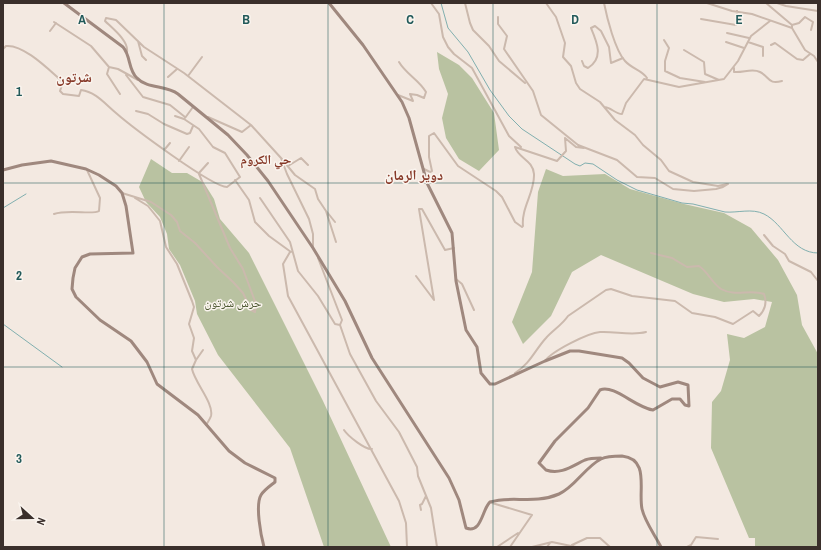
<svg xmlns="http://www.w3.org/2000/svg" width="821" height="550" viewBox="0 0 821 550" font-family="'Archivo Narrow','Noto Naskh Arabic',sans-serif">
	<rect width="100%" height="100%" fill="#f3e9e1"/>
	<path fill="#b9c2a1" d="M 437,52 L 459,65 L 472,78 L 494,113 L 499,150 L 479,171 L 459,159 L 446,138 L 442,118 L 448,94 L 439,69 Z
		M 151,159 L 172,173 L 187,173 L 204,183 L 214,199 L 220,219 L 249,253 L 323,401 L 391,547 L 324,547 L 290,448 L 218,355 L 197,314 L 195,301 L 180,265 L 169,249 L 167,234 L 160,217 L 146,202 L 139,187 Z
		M 546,169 L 563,176 L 605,174 L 630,189 L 684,204 L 724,213 L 751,228 L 778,260 L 797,295 L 802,325 L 818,354 L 818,547 L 755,547 L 755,538 L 749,538 L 711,448 L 712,402 L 721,391 L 730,360 L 727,334 L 744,338 L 765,327 L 772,302 L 754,299 L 724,302 L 693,294 L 601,255 L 572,272 L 551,316 L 523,344 L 512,322 L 532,272 L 538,192 Z"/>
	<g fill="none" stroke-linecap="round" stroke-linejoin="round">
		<path stroke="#81afaf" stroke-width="1" d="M 441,3 L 448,28 L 468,52 L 490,90 L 509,116 L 522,129 L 575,164 L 580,166 L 585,163 L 593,164 L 617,180 L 637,190 L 682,203 L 693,204 L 725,212 C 738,213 752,208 764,214 C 784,224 792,253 818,253
			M 3,208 L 26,194
			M 3,324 L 62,367"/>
		<path stroke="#cbb9ad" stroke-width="2" d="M 431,3 L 439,14 L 443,37 L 448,47 L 454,54 L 472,68 L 509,136 L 521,147
			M 465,3 L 470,23 L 473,30 L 489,46 L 499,61 L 525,83
			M 546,3 L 556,17 L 565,43 L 563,57 L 571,66 L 576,83 L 580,89 L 600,102 L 615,120 L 635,135 L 643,145 L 661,160 L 669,171 L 693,182 L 718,186 L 727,184
			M 604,3 C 607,18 615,50 625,61 C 632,69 642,70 647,78
			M 707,3 L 732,11 L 752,14 L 792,28 L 792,25 L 766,3
			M 777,3 L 786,6 L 818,11
			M 498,17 L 498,24 L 507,36 L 504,49 L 533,91 L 541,115 L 578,145 L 617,160 L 637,177 L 655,178 L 673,189 L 694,191 L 716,189 L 723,187 L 728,184
			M 701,19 L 736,25 L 737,11
			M 54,22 L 91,46 L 109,67 L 118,69 L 138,80
			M 792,25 L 799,23 L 805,17 L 813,22 L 811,30
			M 792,28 L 805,50 L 814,56 L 818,62
			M 50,31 L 56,23
			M 727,33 L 749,38
			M 664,40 L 669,48 L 665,61 L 665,71 L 680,78 L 705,82
			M 138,41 L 142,56 L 146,60
			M 726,42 L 744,48
			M 748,42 L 763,47 L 763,56
			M 771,45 L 775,43 L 797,59 L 803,60 L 810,54
			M 3,49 L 6,46 C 24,44 50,71 63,82 L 60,91 L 63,94 L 79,96 L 81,90 C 96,92 105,104 116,113 C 132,127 212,187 227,187 L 240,177 L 225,153 L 213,147 L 199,129 L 184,119 L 175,116
			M 684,50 L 704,62 L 705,74 L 719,80
			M 127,52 C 129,41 112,28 105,21 L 106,18 L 116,20 L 144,47 L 184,73 L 251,125 L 281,158 L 287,174 L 309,219 L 313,234 L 313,247
			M 582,61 L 584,66 L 588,68 C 604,58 597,42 591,28 L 595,26 L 601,31 L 609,47 L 611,63 L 623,58
			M 109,67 L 107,74 L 120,94
			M 734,68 L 734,72 C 743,73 752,68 760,72 C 770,77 768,85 782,81
			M 126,75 L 143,97 L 170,105 L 185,117
			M 188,76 L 202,57
			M 168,77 L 177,69
			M 398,95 L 413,101 L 410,94 L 417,95 L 424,98 L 426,92 C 419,80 406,74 399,62
			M 604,107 C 611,107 615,114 622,114 L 626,103 L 644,79 L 679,87 L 724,79 L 738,61 L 751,36 L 770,21
			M 136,111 L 148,114 L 164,124 L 187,134 L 190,133 L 193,126
			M 208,117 L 242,132 L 251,125
			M 185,118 L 193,107
			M 165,149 L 170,143
			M 281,158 L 295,175 L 315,189 L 318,199 L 326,211 L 336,242
			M 179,161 L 189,147
			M 288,166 L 301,158 L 308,165
			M 424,169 L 430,172 L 432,171 L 429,157 L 429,136 L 434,133 L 458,166 L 496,191 L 502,197 L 515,222 L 522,227 L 523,226 C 521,208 535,192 534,174 C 533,160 518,158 515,147 L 557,161 L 566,151 L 565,138 L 576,147 L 584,148
			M 199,173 L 208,163
			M 235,180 L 249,200 L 255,222 L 269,236 L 291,252
			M 122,193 L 151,202 L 171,215 L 177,222 L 180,231 L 195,243 L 217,267 L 233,282 L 243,293 L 251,310 L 255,312 L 256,304 L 243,269 L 230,248 L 199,174
			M 135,198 L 148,206 L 160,221 L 166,247 L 177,264 L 192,301 L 194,307 L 189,324 L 194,338 L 192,351 L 196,360 L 192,369 C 195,383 214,403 211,416 C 210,419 208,422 206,425
			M 260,198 L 290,242 L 298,271 L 318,296 L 335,324 L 340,325 L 350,354 L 376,401 L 399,432 L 417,467 L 418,476 L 431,508 L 437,547
			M 327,212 L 335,222
			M 54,214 C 68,209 93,215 99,211 L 100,198 L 87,170
			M 764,235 L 773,246 L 785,254 L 789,261 L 811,272 L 818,281
			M 290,252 L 283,264 L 288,296 L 399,501 L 406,523 L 407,547
			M 318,258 L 342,320 L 340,325
			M 416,276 L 434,300 L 419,209 L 422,209 L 445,250 L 454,248
			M 456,279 L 462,284 L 474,310
			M 196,360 L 203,350
			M 545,361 C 552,351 588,333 600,332 C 615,331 631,336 646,332
			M 515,373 C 530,364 535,350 546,338 C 553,330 562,325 568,316 L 606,290 L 611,289 L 632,296 L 675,301 L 692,313 L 715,317 L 733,324 L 753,311 L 759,316 C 765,310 767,302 764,294 C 750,289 735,297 721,289 C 712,283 708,272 699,266 L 687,267 L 672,258 L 651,253
			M 344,430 C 348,436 365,450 372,449
			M 492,503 L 532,515 L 510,547
			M 421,510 L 420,505 L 422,504 L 426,496
			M 572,545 L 587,538 L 600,538 L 610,547
			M 497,547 L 518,533
			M 532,547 L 552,542 L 576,547
			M 547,547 L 550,543
			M 687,547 L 691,545 L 696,537 L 718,539"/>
		<path stroke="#9f887e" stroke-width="3" d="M 64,3 L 123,47 C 131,56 128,70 137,78 C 147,89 166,85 178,94 L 228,135 L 247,155 L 268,181 L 313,248 L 345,301 L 372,358 L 449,478 L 459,500 L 466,528 C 482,534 482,509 490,502 C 512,495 533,505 559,494 C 575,487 585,467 601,459 C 607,456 616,456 622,456 C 650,459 638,490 642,509 C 645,522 655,535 661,547
			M 329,3 L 363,45 L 402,102 L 409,118 L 427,183 L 452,233 L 456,281 L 466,330 L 477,347 L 481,373 L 490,384 L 495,384 L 545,361 L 570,351 L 579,351 L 622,358 L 629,363 L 643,378 L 660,387 L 678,382 L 688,385 L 689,406 L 685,405 L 680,399 L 672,399 L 653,410 C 636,408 614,384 600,390 L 588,408 L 555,441 L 539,463 L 546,470 C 561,475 572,466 585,460 C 590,458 596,458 601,458
			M 3,170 L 22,165 L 51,161 L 86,169 L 99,175 L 116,186 L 122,193 L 126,206 L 133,253 L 90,254 L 82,257 L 75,268 L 73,278 L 72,289 L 76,297 L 100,320 L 131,341 L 147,362 L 157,384 L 198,415 L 229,451 L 245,463 L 275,478 L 275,482 C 270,486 264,490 261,495 C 255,505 261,536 264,547"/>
	</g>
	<path fill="none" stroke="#225a5a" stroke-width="1" stroke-opacity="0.55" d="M 164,3 L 164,547M 328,3 L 328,547M 493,3 L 493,547M 657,3 L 657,547M 3,183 L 818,183M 3,367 L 818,367"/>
	<g text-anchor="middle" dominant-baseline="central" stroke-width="3" stroke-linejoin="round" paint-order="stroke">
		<g font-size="12" fill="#4b5730" stroke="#faf4ee">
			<text x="233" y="303">حرش شرتون</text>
		</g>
		<g font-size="13" font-weight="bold" fill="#863827" stroke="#faf4ee">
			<text x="266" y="159">حي الكروم</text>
		</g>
		<g font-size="14" font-weight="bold" fill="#863827" stroke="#faf4ee">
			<text x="74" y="77">شرتون</text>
			<text x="414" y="175">دوير الرمان</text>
		</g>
	</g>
	<g font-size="13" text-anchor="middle" font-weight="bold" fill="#225a5a" stroke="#faf4ee" stroke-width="3" stroke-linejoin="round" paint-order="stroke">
		<text x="82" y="24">A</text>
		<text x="246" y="24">B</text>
		<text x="410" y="24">C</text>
		<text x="575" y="24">D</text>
		<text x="739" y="24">E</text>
		<text x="19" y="96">1</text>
		<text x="19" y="280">2</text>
		<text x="19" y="463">3</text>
	</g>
	<rect width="821" height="550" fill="none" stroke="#3a2f2b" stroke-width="8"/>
	<g transform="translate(32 518) rotate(111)" stroke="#faf4ee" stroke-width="3" paint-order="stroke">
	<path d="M0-3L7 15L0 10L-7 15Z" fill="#3a2f2b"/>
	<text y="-6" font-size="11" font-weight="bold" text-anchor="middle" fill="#3a2f2b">N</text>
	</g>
</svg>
